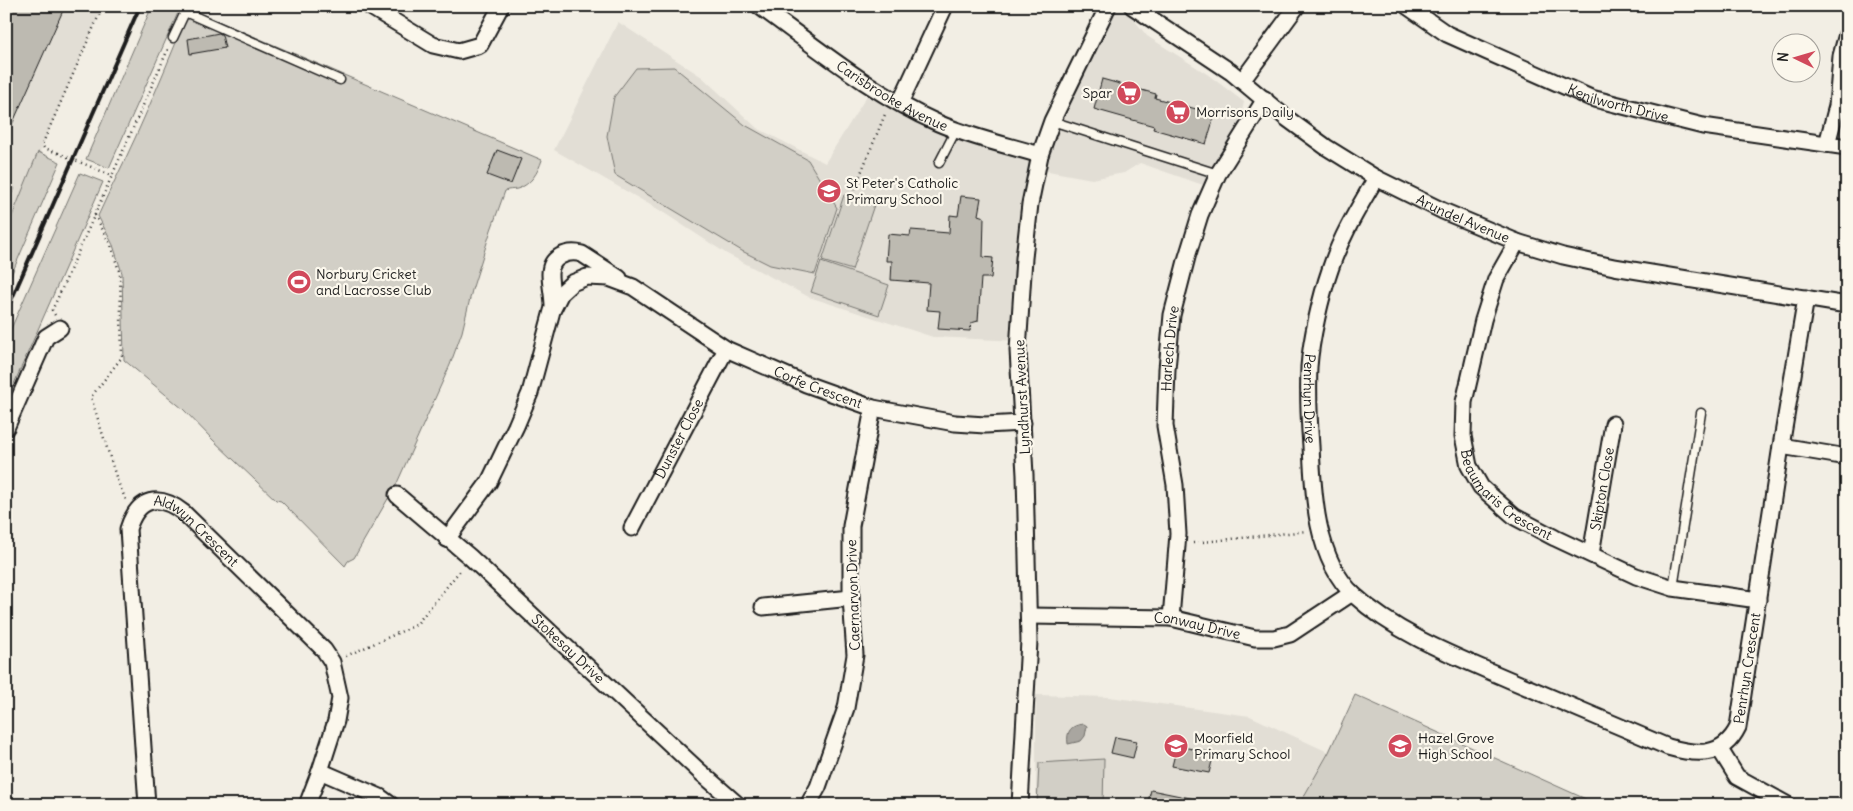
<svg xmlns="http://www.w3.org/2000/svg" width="1853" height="811" viewBox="0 0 1853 811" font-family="Delius,sans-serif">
	<rect width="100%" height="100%" fill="#f2eee4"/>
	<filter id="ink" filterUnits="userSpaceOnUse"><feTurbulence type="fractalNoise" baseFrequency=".02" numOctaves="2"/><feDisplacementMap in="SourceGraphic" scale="10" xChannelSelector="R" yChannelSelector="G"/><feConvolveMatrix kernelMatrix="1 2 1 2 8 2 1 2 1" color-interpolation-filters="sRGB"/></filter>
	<g filter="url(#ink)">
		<path fill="#e2ded5" d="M 6,6 L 103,6 L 6,231 Z
			M 1108,6 L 1123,6 L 1147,36 L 1207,74 L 1244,102 L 1239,124 L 1214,167 L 1206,186 L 1140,163 L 1124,173 L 1092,179 L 1037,169 L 1019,341 L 933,337 L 809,297 L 727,254 L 661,211 L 554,150 L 618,22 L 702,77 L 757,128 L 825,163 L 873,86 L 891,99 L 1040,155 Z
			M 1036,695 L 1109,697 L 1250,716 L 1328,752 L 1355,695 L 1599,805 L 1036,805 Z"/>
		<path fill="#d2cfc6" stroke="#777671" d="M 152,6 L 181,6 L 109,168 L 86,159 Z
			M 190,9 L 542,160 C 538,172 531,185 517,189 C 512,190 509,189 505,191 L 491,230 L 472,290 L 462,332 L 450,365 L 397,483 L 354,558 L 348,561 L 345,566 L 281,501 L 276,500 L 213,440 L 183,409 L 124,360 L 122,273 L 113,245 L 98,216 C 110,189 124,163 136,136 C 155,94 172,52 190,9 Z
			M 674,67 L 745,125 L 808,160 L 837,208 L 815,274 L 770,265 L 742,251 L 615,175 L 607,136 L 614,97 L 636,68 Z
			M 38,152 L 60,162 L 6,287 L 6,231 Z
			M 80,173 L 103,182 L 6,402 L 6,340 Z
			M 844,195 L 874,205 L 852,270 L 822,261 Z
			M 821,262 L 889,285 L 879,315 L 811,292 Z
			M 1355,695 L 1599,805 L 1299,805 L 1329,752 Z
			M 1104,759 L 1103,805 L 1037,805 L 1039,763 Z"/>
		<path fill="#a9a6a0" stroke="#716f6b" d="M 1084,724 L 1087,726 L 1085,736 L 1081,741 L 1068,744 C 1066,731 1071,725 1084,724 Z"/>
		<path fill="#bdbab1" stroke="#1c1c1c" d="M 14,6 L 65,6 L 6,138 L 6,23 Z
			M 219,33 L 222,35 L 225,48 L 190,54 L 188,39 Z
			M 1102,79 L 1156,94 L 1155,98 L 1215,114 L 1206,144 L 1153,129 L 1154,126 L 1094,109 Z
			M 497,150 L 521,159 L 511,184 L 487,175 Z
			M 961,196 L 981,198 L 978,215 L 984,217 L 983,257 L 993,258 L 991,278 L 981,278 L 978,321 L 971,323 L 970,331 L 938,329 L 940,311 L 927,310 L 929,283 L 891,280 L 892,261 L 886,261 L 888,234 L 910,236 L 911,230 L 949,233 L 950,215 L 958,216 Z
			M 1115,737 L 1137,741 L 1133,758 L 1111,753 Z
			M 1177,746 L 1214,753 L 1209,773 L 1172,766 Z
			M 1151,790 L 1195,799 L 1195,805 L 1147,805 Z"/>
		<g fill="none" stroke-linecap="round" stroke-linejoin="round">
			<defs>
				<path id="service" d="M 185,12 L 340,80
					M 173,38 L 188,6
					M 1052,121 L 1218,174
					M 939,163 L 956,130
					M 6,187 L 9,189
					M 1673,588 L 1701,413"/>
				<g id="minor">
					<path d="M 369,6 L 433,45 L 459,51 L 480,45 L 501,6"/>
					<path id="s1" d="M 759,6 C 816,47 874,95 938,123 C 970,137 1006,145 1040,155"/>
					<path id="s2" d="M 1132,6 L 1231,72 L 1285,117 L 1326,147 L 1376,178 L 1443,211 L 1517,242 L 1563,256 L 1614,267 L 1847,305"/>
					<path id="s3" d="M 1407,6 L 1447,34 L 1591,98 L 1703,126 L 1847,147"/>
					<path d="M 1242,81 L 1297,6"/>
					<path d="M 900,103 L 945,6"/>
					<path d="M 1827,144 L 1837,106 L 1841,56 L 1847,34"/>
					<path id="s4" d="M 1376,178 C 1359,207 1341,236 1330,270 C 1321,296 1311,339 1309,367 C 1308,393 1309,420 1311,446 C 1313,494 1316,560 1354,595 C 1398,635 1457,657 1510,680 C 1563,702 1615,725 1668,747 C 1696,755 1723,758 1738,727 L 1781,446 L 1806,298"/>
					<path id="s5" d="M 1517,242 L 1496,279 L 1483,320 L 1464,402 L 1463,436 L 1469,466 L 1481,487 L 1515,517 L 1555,538 L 1636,576 L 1673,588 L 1758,600"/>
					<path d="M 553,307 C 553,295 550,285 550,274 C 550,257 567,250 582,254 L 619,278"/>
					<path d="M 6,428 L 46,337 L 60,328"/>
					<path d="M 1781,446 L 1847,457"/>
					<path id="s6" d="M 397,495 L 470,557 L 698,770 L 738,805"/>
					<path id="s7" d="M 632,528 L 726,349"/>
					<path id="s8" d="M 447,539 L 489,482 L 516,426 L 530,393 L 552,311 L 561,293 L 572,283 L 587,277 L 609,278 L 633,287 L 726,349 L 806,384 L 873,408 L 955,423 L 985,425 L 1023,423"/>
					<path id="s9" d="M 1591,554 L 1613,424"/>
					<path d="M 763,607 L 851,598"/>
					<path id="s10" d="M 1029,616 L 1171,618 L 1255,638 L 1274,638 L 1290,634 L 1352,593"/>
					<path id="s11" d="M 1171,618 L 1178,534 L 1175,485 L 1165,426 L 1167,369 L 1172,315 L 1187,257 L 1200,215 L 1218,174 L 1265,99"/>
					<path d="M 1719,748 L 1737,777 L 1788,805"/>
					<path d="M 320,771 L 380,797 L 391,805"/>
					<path id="s12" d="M 147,805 L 128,529 C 138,497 159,493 184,513 L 324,650 L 332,662 L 340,698 L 336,721 L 320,771 L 307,805"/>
					<path d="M 808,805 L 818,787 L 846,708 L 855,655 L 851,598 L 851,526 L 873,408"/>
					<path d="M 1020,805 L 1029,641 L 1025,475 L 1018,350 L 1024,258 L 1030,204 L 1040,155 L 1052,121 L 1108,6"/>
				</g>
			</defs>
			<use href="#service" stroke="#1c1c1c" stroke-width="11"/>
			<use href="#minor" stroke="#1c1c1c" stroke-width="19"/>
			<path stroke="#1c1c1c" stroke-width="2.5" stroke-dasharray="1 4" stroke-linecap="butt" d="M 58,153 L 44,148 L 42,145 L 103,6
				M 854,190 L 886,112
				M 95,215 L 111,246 L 120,274 L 122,357 L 91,397 L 117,480 L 126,500
				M 55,315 L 52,310 L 56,302 L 169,47
				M 1193,543 L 1307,531
				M 346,656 L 416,625 L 462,568"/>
			<use href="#service" stroke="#fbf7ec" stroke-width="8"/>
			<use href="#minor" stroke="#fbf7ec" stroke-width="15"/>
			<path stroke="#1c1c1c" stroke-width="4" d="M 6,312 L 140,6"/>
			<path stroke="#1c1c1c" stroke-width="2.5" stroke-dasharray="1 4" stroke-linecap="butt" d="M 58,153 L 113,176"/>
		</g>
	</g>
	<defs>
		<symbol id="supermarket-disc" viewBox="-11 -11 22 22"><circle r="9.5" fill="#d1495b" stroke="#fbf7ec"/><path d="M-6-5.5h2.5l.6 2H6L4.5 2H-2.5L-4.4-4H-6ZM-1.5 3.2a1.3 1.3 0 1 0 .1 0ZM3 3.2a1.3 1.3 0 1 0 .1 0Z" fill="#fff"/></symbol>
		<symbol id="school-disc" viewBox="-11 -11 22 22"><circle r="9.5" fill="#d1495b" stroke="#fbf7ec"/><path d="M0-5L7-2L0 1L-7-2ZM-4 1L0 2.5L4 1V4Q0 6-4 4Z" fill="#fff"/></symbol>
		<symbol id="stadium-disc" viewBox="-11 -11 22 22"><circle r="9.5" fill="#d1495b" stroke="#fbf7ec"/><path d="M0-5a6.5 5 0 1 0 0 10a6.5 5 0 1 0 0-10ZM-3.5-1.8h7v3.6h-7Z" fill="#fff"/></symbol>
	</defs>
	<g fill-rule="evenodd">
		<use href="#supermarket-disc" x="1115" y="79" width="28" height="28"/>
		<use href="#supermarket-disc" x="1164" y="98" width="28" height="28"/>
		<use href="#school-disc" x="815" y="177" width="28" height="28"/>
		<use href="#stadium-disc" x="285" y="268" width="28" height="28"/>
		<use href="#school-disc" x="1162" y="732" width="28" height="28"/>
		<use href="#school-disc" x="1386" y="732" width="28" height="28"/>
	</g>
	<g text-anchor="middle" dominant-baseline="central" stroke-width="4.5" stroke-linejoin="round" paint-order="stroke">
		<g font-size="14" fill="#1c1c1c" stroke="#fbf7ec" text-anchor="start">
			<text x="1112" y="93" text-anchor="end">Spar</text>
			<text x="1196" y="112">Morrisons Daily</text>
			<text x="846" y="183">St Peter's Catholic<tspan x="846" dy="16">Primary School</tspan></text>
			<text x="316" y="274">Norbury Cricket<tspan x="316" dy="16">and Lacrosse Club</tspan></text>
			<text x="1194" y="738">Moorfield<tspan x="1194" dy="16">Primary School</tspan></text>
			<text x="1418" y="738">Hazel Grove<tspan x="1418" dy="16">High School</tspan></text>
		</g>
		<g font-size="14" fill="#1c1c1c" stroke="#fbf7ec">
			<text stroke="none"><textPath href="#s1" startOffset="161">Carisbrooke Avenue</textPath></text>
			<text stroke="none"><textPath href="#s3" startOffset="234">Kenilworth Drive</textPath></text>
			<text stroke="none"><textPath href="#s2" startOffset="395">Arundel Avenue</textPath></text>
			<text stroke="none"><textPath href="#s11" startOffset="271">Harlech Drive</textPath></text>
			<text stroke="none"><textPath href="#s8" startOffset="564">Corfe Crescent</textPath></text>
			<text transform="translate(1022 397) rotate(-93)">Lyndhurst Avenue</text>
			<text stroke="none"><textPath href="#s4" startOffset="234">Penrhyn Drive</textPath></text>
			<text stroke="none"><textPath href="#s7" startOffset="101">Dunster Close</textPath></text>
			<text stroke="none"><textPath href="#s9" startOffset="66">Skipton Close</textPath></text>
			<text stroke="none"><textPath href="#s5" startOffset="281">Beaumaris Crescent</textPath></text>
			<text stroke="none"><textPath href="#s12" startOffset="370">Aldwyn Crescent</textPath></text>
			<text transform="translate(853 595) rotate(-92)">Caernarvon Drive</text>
			<text stroke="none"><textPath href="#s10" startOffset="169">Conway Drive</textPath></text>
			<text stroke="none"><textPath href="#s6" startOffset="230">Stokesay Drive</textPath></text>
			<text stroke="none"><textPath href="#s4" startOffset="931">Penrhyn Crescent</textPath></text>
		</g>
	</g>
	<rect width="1853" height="811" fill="none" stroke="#fbf7ec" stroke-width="25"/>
	<rect x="12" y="12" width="1828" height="786" fill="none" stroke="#1c1c1c" stroke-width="2" filter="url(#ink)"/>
	<g transform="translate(1796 58) rotate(275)"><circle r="24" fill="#fbf7ec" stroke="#a29f99"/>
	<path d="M0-4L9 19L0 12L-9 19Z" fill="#d1495b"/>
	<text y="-8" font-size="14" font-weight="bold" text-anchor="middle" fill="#1c1c1c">N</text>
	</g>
</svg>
